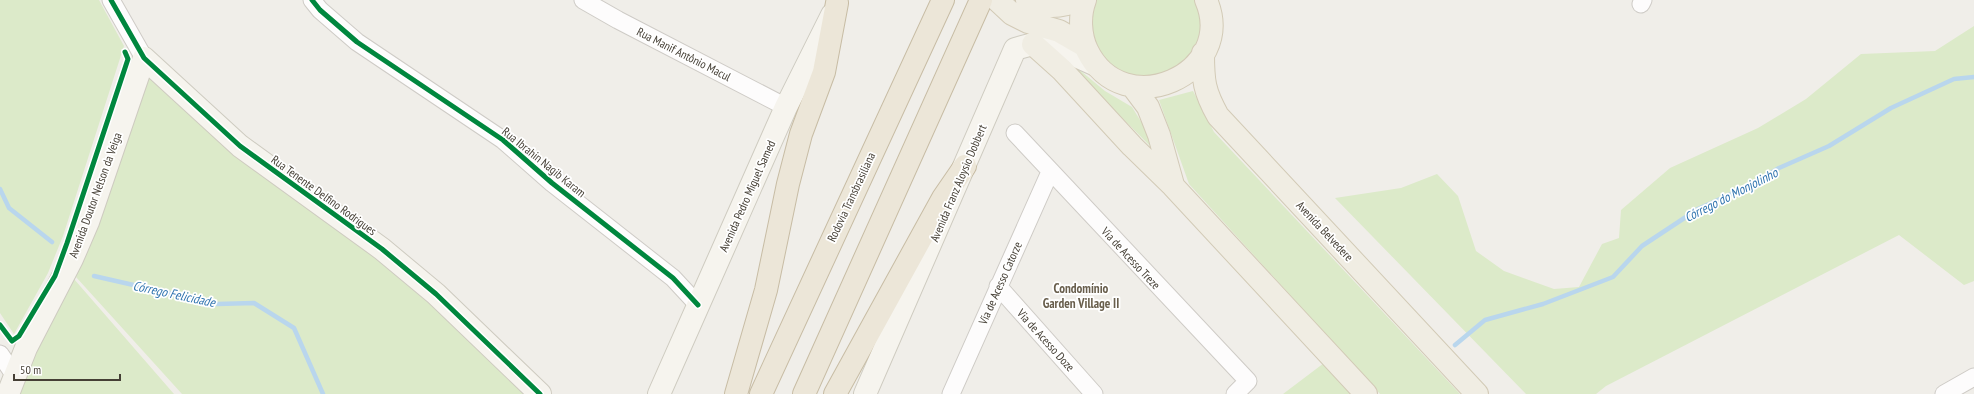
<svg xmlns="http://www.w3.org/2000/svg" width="1974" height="394" viewBox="0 0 1974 394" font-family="'PT Sans Narrow',sans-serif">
	<rect width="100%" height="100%" fill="#f0eee9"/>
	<path fill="#dceac9" d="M 0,0 L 99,0 L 124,46 L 63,236 L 48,273 L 14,334 L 0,313 Z
		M 1097,0 L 1196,0 C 1197,7 1200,14 1201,21 C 1202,57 1164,86 1130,74 C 1098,64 1085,30 1097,0 Z
		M 1974,26 L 1974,281 L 1964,285 L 1899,235 L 1606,386 L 1596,394 L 1526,394 L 1335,198 L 1401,188 L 1437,174 L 1458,196 L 1476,251 L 1504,271 L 1554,289 L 1579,287 L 1602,244 L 1619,238 L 1621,210 L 1670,168 L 1758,128 L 1806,99 L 1861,54 L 1935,51 Z
		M 1076,67 L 1105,91 L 1132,107 L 1148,133 L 1152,148 L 1074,69 Z
		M 149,75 L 379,253 L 531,394 L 182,394 L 76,277 L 98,226 Z
		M 1193,91 L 1214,132 L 1460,394 L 1380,394 L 1189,184 L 1159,100 Z
		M 74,279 L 174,394 L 18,394 L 25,374 Z
		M 1324,363 L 1352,394 L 1283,394 Z"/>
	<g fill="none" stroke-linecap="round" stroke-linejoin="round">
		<path stroke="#b9d6ed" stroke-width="4.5" d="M 0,189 L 9,208 L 52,242
			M 94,276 L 217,304 L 254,303 L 294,328 L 323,394
			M 1455,345 L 1485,320 L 1543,304 L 1613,277 L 1642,246 L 1698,209 L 1751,185 L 1779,168 L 1829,146 L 1891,108 L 1954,79 L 1974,77"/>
		<defs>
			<path id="street" d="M 111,0 L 144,58
				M 312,0 L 320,10 L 357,42 L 503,140 L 552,183 L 673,278 L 698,305
				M 583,0 L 618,20 L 786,107
				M 1641,4 L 1643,0
				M 1015,133 L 1248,381 L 1235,394
				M 998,286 L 1094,394
				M 0,354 L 15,376
				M 951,394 L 1050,172
				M 1944,394 L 1974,377"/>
			<path id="secondary" d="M 8,394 L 26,348 L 72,259 L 88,222 L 144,58 L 240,146 L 382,249 L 436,294 L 540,394
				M 659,394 L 786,107 L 832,15
				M 865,394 L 1015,49 L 1033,44 L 1067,52 L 1096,65"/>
			<path id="primary" d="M 997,0 L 1012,14 L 1028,22 L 1059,31 L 1085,46
				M 1027,0 C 1043,8 1062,8 1077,0
				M 1085,0 C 1079,16 1080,35 1087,50 C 1123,125 1238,74 1206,0
				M 1033,44 L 1062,70 L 1132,146 L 1173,186 L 1366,394
				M 1203,53 C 1203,81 1204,91 1218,116 L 1477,394
				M 1133,87 L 1148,107 L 1159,135 L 1173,185"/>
			<path id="highway" d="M 736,394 L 766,290 L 788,184 L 801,134 L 824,72 L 837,3
				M 761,394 L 943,0
				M 804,394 L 981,0
				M 835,394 L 943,198 L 965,166"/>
		</defs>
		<use href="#street" stroke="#cecbc6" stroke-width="19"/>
		<use href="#secondary" stroke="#cecbc0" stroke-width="24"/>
		<use href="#primary" stroke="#d2cab6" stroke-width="24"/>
		<use href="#highway" stroke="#c7bca4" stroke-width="24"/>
		<use href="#street" stroke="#fdfcfc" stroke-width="17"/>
		<use href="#secondary" stroke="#f6f4ee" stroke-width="22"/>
		<use href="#primary" stroke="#f0ede3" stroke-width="22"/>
		<use href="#highway" stroke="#ece6d8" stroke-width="22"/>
		<defs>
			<path id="cycleway" d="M 111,0 L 144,58 L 240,146 L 382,249 L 436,294 L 540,394
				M 312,0 L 320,10 L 357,42 L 503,140 L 552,183 L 673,278 L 698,305
				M 0,325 L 12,341 L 19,336 L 55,276 L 67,243 L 128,59 L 125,52"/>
		</defs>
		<use href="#cycleway" stroke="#fff" stroke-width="8"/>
		<use href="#cycleway" stroke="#00873e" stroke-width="5"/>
	</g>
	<g text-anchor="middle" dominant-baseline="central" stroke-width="3.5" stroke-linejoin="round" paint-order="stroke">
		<g font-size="12" fill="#453f35" stroke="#fff">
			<text transform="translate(684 54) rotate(27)">Rua Manif Antônio Macul</text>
			<text transform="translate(544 162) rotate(39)">Rua Ibrahin Nagib Karam</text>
			<text transform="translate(958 183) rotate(-67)">Avenida Franz Aloysio Dobbert</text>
			<text transform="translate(95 195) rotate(-70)">Avenida Doutor Nelson da Veiga</text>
			<text transform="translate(324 195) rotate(36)">Rua Tenente Delfino Rodrigues</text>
			<text transform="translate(747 196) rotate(-66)">Avenida Pedro Miguel Samed</text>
			<text transform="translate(851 197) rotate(-65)">Rodovia Transbrasiliana</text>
			<text transform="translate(1325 231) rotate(47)">Avenida Belvedere</text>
			<text transform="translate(1131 258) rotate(47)">Via de Acesso Treze</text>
			<text transform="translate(1000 283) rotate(-66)">Via de Acesso Catorze</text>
			<text transform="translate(1046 340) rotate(48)">Via de Acesso Doze</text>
		</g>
		<g font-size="13" font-style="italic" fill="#3074af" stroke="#fff">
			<text transform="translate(1731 195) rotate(-27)">Córrego do Monjolinho</text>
			<text transform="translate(174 294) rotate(12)">Córrego Felicidade</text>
		</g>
		<g font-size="13" font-weight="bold" fill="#685e4c" stroke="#fff">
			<text x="1081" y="288">Condomínio<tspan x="1081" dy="15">Garden Village II</tspan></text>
		</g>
	</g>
	<path d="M14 374v6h106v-6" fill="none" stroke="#453f35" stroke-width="2"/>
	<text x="20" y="374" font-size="12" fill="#453f35" stroke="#ffffff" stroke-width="3" paint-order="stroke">50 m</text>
</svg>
